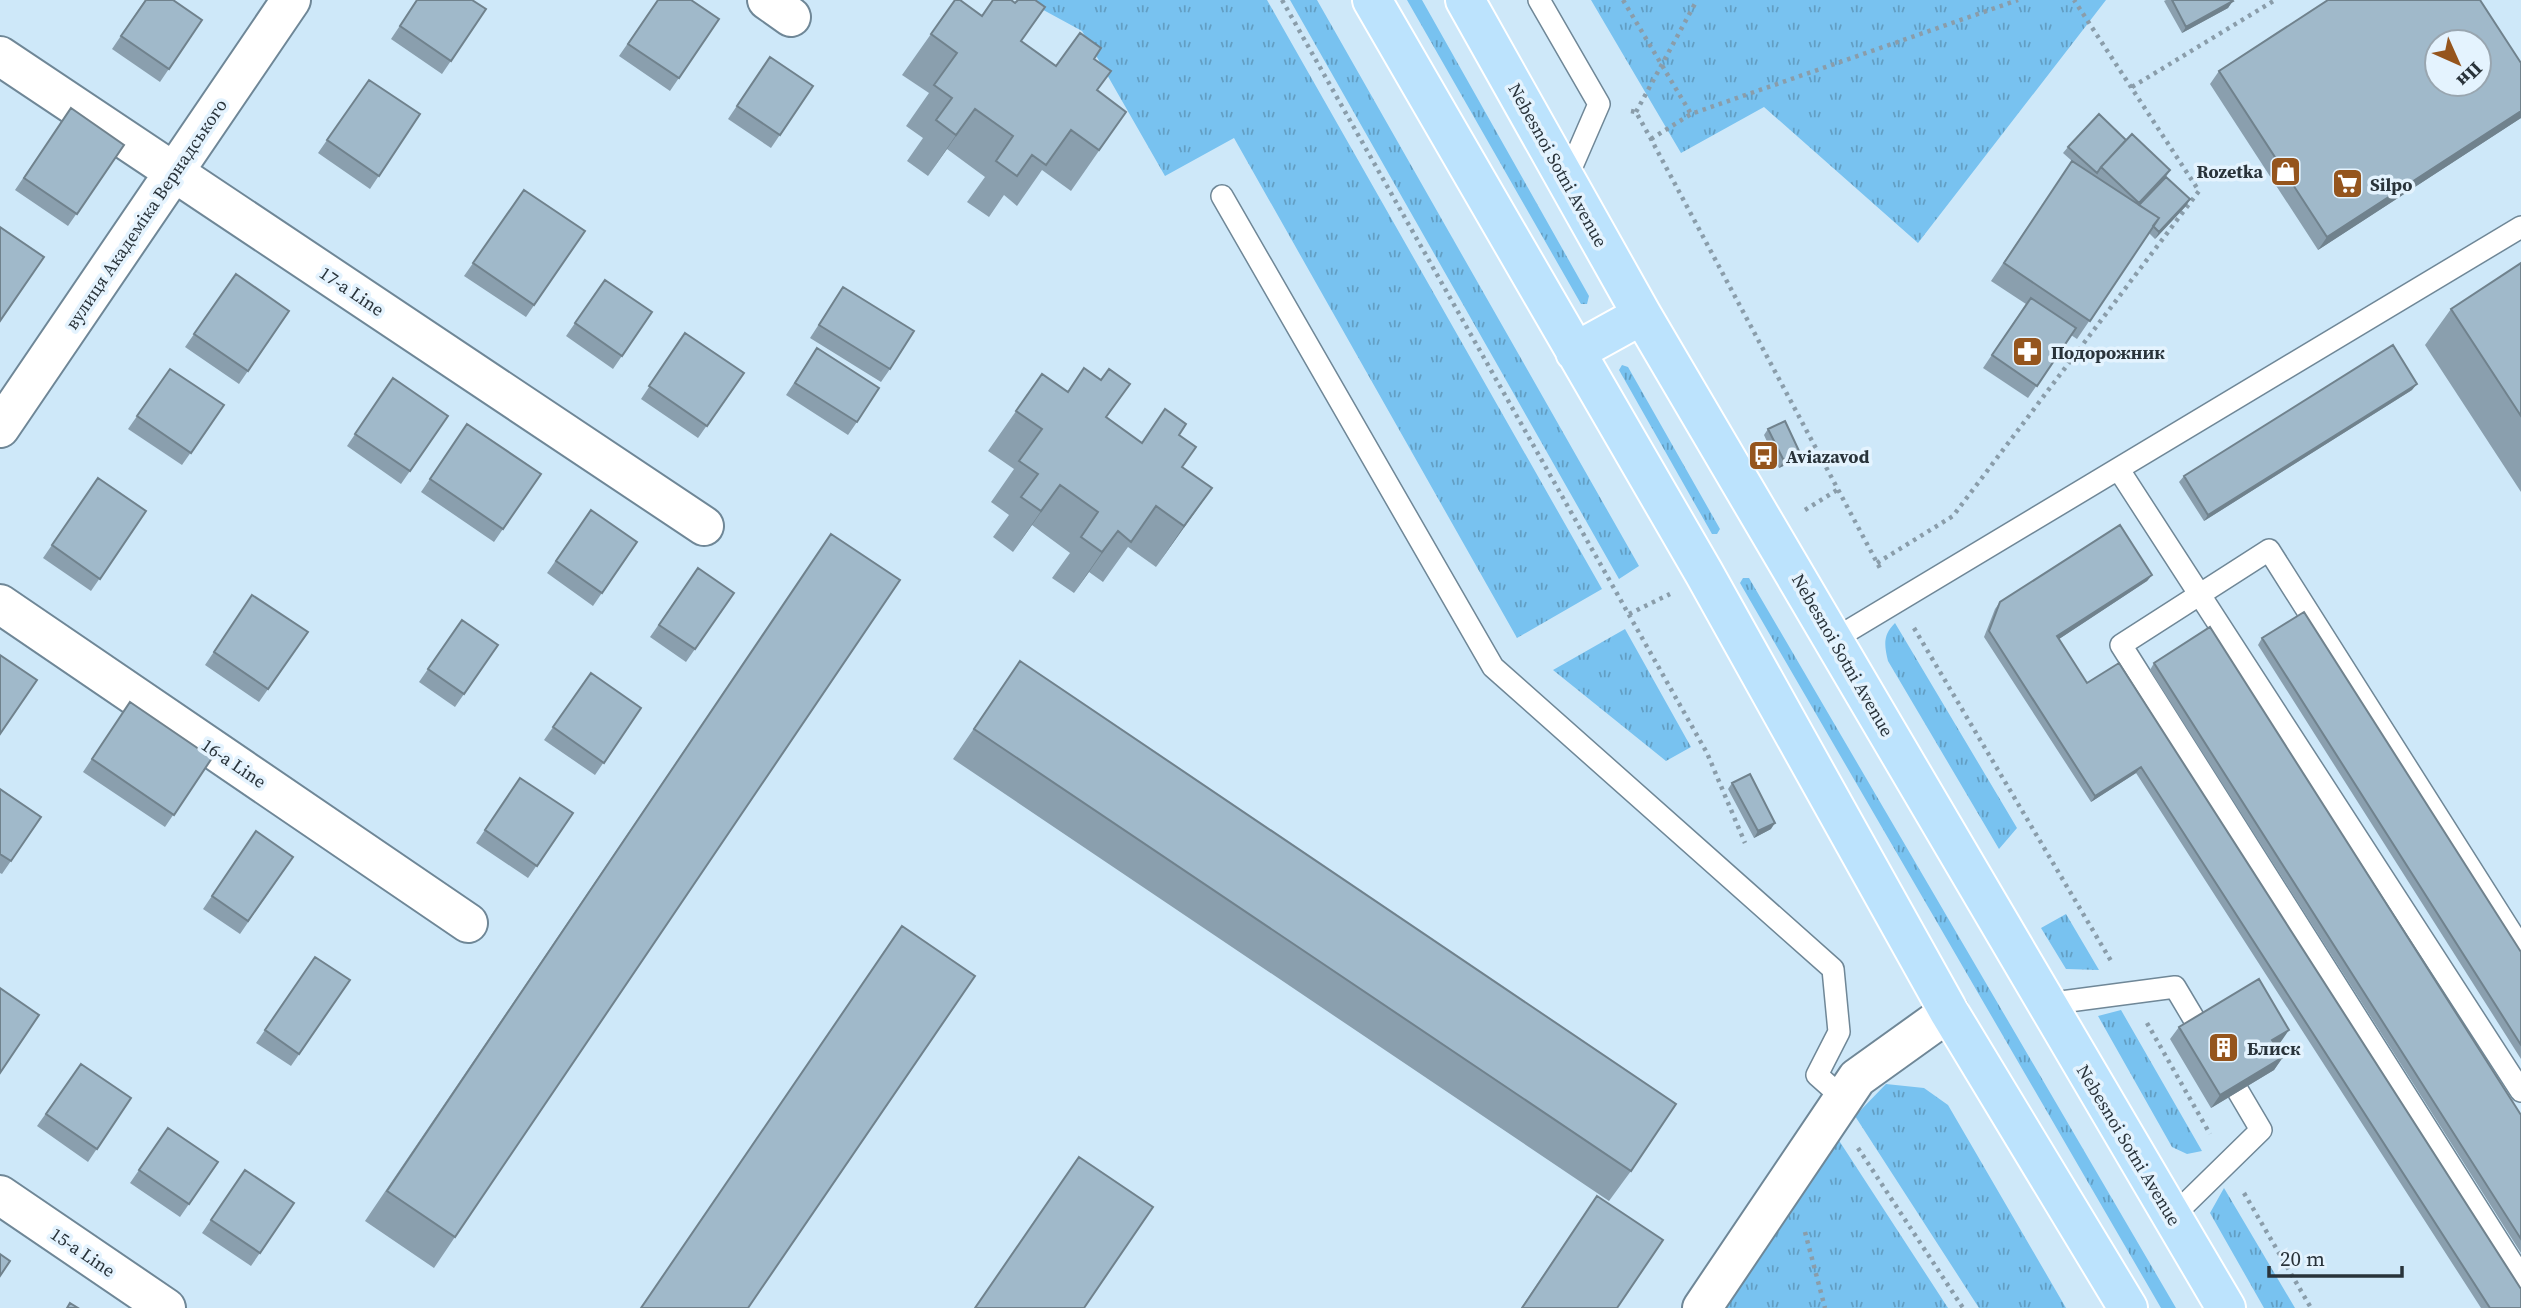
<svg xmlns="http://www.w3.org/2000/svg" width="2521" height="1308" viewBox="0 0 2521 1308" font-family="'Source Serif 4',serif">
	<defs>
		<pattern id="grass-tufts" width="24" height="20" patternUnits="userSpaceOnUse" patternTransform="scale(1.75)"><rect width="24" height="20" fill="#78c2f0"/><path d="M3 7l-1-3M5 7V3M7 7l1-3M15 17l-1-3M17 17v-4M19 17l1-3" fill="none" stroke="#629ec3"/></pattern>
	</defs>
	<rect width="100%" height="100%" fill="#cee8f9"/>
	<path fill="url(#grass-tufts)" d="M 1025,0 L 1267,0 L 1602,589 L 1517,638 L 1234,138 L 1165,176 L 1082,31 Z
		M 1290,0 L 1317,0 L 1639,566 L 1619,579 Z
		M 1407,0 L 1422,0 L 1589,296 L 1587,304 L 1581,304 Z
		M 1591,0 L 2106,0 L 1918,243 L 1764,107 L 1681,153 Z
		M 1622,365 L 1628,367 L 1720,529 L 1717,534 L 1712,534 L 1619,370 Z
		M 1743,578 L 1749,578 L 2176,1308 L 2161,1308 L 1740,583 Z
		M 1895,623 L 2017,828 L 1999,849 L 1888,661 C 1884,644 1883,635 1895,623 Z
		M 1625,629 L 1691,747 L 1666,761 L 1553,670 Z
		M 2066,914 L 2099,970 L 2066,969 L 2041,928 Z
		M 2121,1010 L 2202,1151 L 2187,1154 L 2172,1147 L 2098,1016 Z
		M 1886,1084 L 1924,1088 L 1948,1105 L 2066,1308 L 1979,1308 L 1855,1116 Z
		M 1838,1139 L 1948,1308 L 1724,1308 Z
		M 2224,1188 L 2295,1308 L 2264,1308 L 2210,1213 Z"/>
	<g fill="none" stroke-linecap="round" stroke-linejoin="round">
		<defs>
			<path id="service" d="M 1539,0 L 1599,104 L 1566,180
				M 1222,196 L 1493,667 L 1833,969 L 1839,1032 L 1817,1075 L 1844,1099
				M 2119,470 L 2521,1091
				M 1833,640 L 2521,227
				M 2521,948 L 2269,550 L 2121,645 L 2521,1277
				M 2046,1004 L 2175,987 L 2197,1024
				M 2172,1217 L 2261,1130 L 2238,1091"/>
			<path id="minor" d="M 767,0 L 791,17
				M 0,56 L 704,526
				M 0,428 L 291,0
				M 0,604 L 468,923
				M 0,1195 L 166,1308
				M 1702,1308 L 1857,1078 L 1949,1012"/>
			<path id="primary" d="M 1372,0 L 1704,573 L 1949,1012 L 2128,1308
				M 1465,0 L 1642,315 L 2226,1308
				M 1575,352 L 1642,315"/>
		</defs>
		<use href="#service" stroke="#6f8797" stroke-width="24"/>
		<use href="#minor" stroke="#6f8797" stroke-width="42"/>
		<use href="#primary" stroke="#fff" stroke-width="42"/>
		<path stroke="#8a9daa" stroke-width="4.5" stroke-dasharray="3.5 5" stroke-linecap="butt" d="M 1282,0 L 1707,753 L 1745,843
			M 1623,0 L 1691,114
			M 2132,87 L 2275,0
			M 1631,111 L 1636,112 L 1651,139 L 1882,572
			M 1636,112 L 1697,0
			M 1651,139 L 1691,114 L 2018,0
			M 1805,510 L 1837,490
			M 1877,563 L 1953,516 L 2199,191 L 2074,0
			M 1629,614 L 1670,594
			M 1914,628 L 2111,961
			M 2147,1023 L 2210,1134
			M 1858,1148 L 1963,1308
			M 2244,1193 L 2311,1308
			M 1805,1232 L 1825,1308"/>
		<use href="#service" stroke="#fff" stroke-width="21"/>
		<use href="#minor" stroke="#fff" stroke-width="38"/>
		<use href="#primary" stroke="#bce3fd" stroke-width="38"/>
	</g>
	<path fill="#8a9fae" d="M 145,0 L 202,20 L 160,82 L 112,49 Z
		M 417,0 L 486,9 L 442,74 L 391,39 Z
		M 658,0 L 719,19 L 670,91 L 619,56 Z
		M 955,0 L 1021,41 L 1056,66 L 1094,59 L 1097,91 L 1126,112 L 1071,191 L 1042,170 L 1017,206 L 1004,195 L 989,217 L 967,202 L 985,177 L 947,149 L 928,176 L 907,161 L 923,138 L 906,126 L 929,93 L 902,75 Z
		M 2166,0 L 2232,0 L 2228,8 L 2182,33 L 2164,1 Z
		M 770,57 L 813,86 L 771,148 L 728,119 Z
		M 2521,63 L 2521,118 L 2318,250 L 2210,84 L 2219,71 Z
		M 369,80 L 420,114 L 370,189 L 318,153 Z
		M 71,108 L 124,145 L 68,226 L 15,190 Z
		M 2126,140 L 2170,170 L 2166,177 L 2190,199 L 2186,206 L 2155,239 L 2149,233 L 2077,339 L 2071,335 L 2028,398 L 1983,368 L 2026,304 L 1991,281 L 2072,161 L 2063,153 L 2068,147 Z
		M 524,190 L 585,231 L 526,317 L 464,276 Z
		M 2521,263 L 2521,492 L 2425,345 L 2451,309 Z
		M 236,274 L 289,311 L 239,384 L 185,347 Z
		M 605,280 L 652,312 L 613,369 L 566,336 Z
		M 843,287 L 890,369 L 881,382 L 810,338 Z
		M 685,333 L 744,373 L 698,438 L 641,399 Z
		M 817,348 L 857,422 L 848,435 L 786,395 Z
		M 170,369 L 224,405 L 182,465 L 128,429 Z
		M 1042,374 L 1142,443 L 1179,435 L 1182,467 L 1212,488 L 1156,567 L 1128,547 L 1103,582 L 1089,572 L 1074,593 L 1052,578 L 1070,553 L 1032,525 L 1013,552 L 993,537 L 1009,515 L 991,502 L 1014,469 L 988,451 Z
		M 393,378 L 448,416 L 401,484 L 347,446 Z
		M 2412,390 L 2204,521 L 2179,482 L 2184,476 Z
		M 467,424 L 541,474 L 494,542 L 421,492 Z
		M 1768,429 L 1800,453 L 1796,460 L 1779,468 L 1764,435 Z
		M 98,478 L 146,511 L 91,591 L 43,558 Z
		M 591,510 L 637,542 L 593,606 L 547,573 Z
		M 831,534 L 455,1237 L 434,1268 L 365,1221 Z
		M 698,568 L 734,593 L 686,662 L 650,637 Z
		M 2152,575 L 2147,581 L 2059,639 L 2087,683 L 2521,1308 L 2481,1308 L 2136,773 L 2091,802 L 1984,637 L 1995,609 L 2000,602 Z
		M 252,595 L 308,632 L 259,702 L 205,665 Z
		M 462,620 L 498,645 L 455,707 L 419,682 Z
		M 2262,638 L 2521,952 L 2521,1059 L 2258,645 Z
		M 1020,661 L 1631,1171 L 1609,1201 L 953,759 Z
		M 2154,663 L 2521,1115 L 2521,1253 L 2150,670 Z
		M 591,673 L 641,708 L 595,775 L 544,740 Z
		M 130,702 L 212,758 L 165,827 L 83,772 Z
		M 520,778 L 573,813 L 528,878 L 476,843 Z
		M 1732,783 L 1771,829 L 1754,838 L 1728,789 Z
		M 0,789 L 41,817 L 2,874 L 0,873 Z
		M 256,831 L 293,857 L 240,934 L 203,909 Z
		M 315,957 L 350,980 L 291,1066 L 256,1043 Z
		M 2179,1027 L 2280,1043 L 2276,1046 L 2283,1057 L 2274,1070 L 2211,1108 L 2170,1039 Z
		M 81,1064 L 131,1098 L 88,1162 L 37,1126 Z
		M 168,1128 L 218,1162 L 180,1217 L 130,1183 Z
		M 245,1170 L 294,1203 L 251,1266 L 202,1233 Z
		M 1597,1196 L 1617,1308 L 1521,1308 L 1576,1227 Z"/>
	<path fill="#70828d" d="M 2233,1 L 2228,8 L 2182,33 L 2186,27 Z
		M 975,109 L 947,149 L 928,176 L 956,135 Z
		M 2521,111 L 2521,118 L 2318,250 L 2327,237 Z
		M 2190,199 L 2186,206 L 2155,239 L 2159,232 Z
		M 2417,384 L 2412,390 L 2204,521 L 2208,515 Z
		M 1800,453 L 1796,460 L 1779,468 L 1784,461 Z
		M 1060,485 L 1032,525 L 1013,552 L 1041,511 Z
		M 1212,488 L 1183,529 L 1156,567 L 1184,526 Z
		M 1118,531 L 1089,572 L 1074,593 L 1102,552 Z
		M 2152,575 L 2147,581 L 2053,643 L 2057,636 Z
		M 2141,767 L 2136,773 L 2091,802 L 2095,796 Z
		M 1775,823 L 1771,829 L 1754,838 L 1758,831 Z
		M 2289,1030 L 2280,1043 L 2264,1053 L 2272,1040 Z
		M 2283,1057 L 2274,1070 L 2211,1108 L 2220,1095 Z"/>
	<path fill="#a0b9ca" stroke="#70828d" stroke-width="2" fill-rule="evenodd" d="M 146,0 L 173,0 L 202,20 L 169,69 L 121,36 Z
		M 417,0 L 472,0 L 486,9 L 451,61 L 400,26 Z
		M 658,0 L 691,0 L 719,19 L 679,78 L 628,44 Z
		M 955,0 L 960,0 L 982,16 L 993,0 L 1011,0 L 1015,3 L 1018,0 L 1035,0 L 1045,7 L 1021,41 L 1056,66 L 1080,33 L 1101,48 L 1094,59 L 1111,71 L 1097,90 L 1126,112 L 1099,150 L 1071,130 L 1046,165 L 1032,155 L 1017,176 L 996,161 L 1013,136 L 975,109 L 956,135 L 936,120 L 952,98 L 934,85 L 957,53 L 931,34 Z
		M 2172,0 L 2232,0 L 2233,1 L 2186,27 Z
		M 2328,0 L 2480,0 L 2521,63 L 2521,111 L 2327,237 L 2219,71 ZM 2437,42 L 2479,42 L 2479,84 L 2437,84 Z
		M 770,57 L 813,86 L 780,135 L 737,106 Z
		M 369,80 L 420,114 L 379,176 L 327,140 Z
		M 71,108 L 124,145 L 77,214 L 24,178 Z
		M 2099,114 L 2126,140 L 2101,167 L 2097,173 L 2068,147 Z
		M 2132,134 L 2170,170 L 2139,203 L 2101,167 Z
		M 2072,161 L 2159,218 L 2090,321 L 2004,263 Z
		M 2166,177 L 2190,199 L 2159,232 L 2153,226 L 2159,218 L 2139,205 Z
		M 524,190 L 585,231 L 534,305 L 473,263 Z
		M 0,227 L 44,257 L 0,321 Z
		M 2521,263 L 2521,416 L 2451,309 Z
		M 236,274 L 289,311 L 248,371 L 194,334 Z
		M 605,280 L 652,312 L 622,356 L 575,323 Z
		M 843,287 L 914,331 L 890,369 L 819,325 Z
		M 2031,298 L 2076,328 L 2037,386 L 1992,355 Z
		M 685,333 L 744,373 L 707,426 L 649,386 Z
		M 2393,345 L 2417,384 L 2208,515 L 2184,476 Z
		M 817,348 L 879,388 L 857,422 L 795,383 Z
		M 1084,368 L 1101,380 L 1109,369 L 1130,384 L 1106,417 L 1142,443 L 1165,409 L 1186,424 L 1179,435 L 1196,447 L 1182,467 L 1212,488 L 1184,526 L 1156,506 L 1131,542 L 1118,531 L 1102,552 L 1081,537 L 1098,512 L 1060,485 L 1041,511 L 1021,497 L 1038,474 L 1019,461 L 1042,429 L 1016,411 L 1042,374 L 1068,392 Z
		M 170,369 L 224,405 L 191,453 L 137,416 Z
		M 393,378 L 448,416 L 410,471 L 355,434 Z
		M 1785,421 L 1800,453 L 1784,461 L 1768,429 Z
		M 467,424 L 541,474 L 503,529 L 430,479 Z
		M 98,478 L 146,511 L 100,579 L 52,545 Z
		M 591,510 L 637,542 L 602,593 L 556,561 Z
		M 2120,525 L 2152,575 L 2057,636 L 2087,683 L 2119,663 L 2521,1289 L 2521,1308 L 2490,1308 L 2141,767 L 2095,796 L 1989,631 L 2000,602 Z
		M 831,534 L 900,580 L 455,1237 L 387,1191 Z
		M 698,568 L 734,593 L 695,649 L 659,625 Z
		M 252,595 L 308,632 L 268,689 L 214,652 Z
		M 2304,612 L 2521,952 L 2521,1045 L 2262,638 Z
		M 462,620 L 498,645 L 464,694 L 428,669 Z
		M 2210,627 L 2521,1115 L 2521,1239 L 2154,663 Z
		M 0,655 L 37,680 L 0,734 Z
		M 1020,661 L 1676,1104 L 1631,1171 L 974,729 Z
		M 591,673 L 641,708 L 604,763 L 553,727 Z
		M 130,702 L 212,758 L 174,815 L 92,759 Z
		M 1750,774 L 1775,823 L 1758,831 L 1732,783 Z
		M 520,778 L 573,813 L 537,866 L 485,830 Z
		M 0,789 L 41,817 L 11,861 L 0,854 Z
		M 256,831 L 293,857 L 248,921 L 212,896 Z
		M 902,926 L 975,976 L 748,1308 L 641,1308 Z
		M 315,957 L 350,980 L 299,1054 L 265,1030 Z
		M 2259,979 L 2289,1030 L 2272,1040 L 2283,1057 L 2220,1095 L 2179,1027 Z
		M 0,988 L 39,1015 L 0,1073 Z
		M 81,1064 L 131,1098 L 97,1149 L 46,1114 Z
		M 168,1128 L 218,1162 L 189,1204 L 139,1170 Z
		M 1079,1157 L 1153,1207 L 1084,1308 L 975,1308 Z
		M 245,1170 L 294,1203 L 260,1253 L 211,1220 Z
		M 1597,1196 L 1663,1240 L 1617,1308 L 1522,1308 Z
		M 0,1254 L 10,1261 L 0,1276 Z
		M 70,1303 L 78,1308 L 67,1308 Z"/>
	<defs>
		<symbol id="shop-square" viewBox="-11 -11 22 22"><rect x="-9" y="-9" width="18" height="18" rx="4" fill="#95551d" stroke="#e4f3fe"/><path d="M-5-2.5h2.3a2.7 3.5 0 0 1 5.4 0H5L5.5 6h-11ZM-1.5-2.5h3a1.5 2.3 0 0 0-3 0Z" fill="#fff"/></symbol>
		<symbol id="supermarket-square" viewBox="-11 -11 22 22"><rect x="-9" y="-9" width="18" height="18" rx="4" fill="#95551d" stroke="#e4f3fe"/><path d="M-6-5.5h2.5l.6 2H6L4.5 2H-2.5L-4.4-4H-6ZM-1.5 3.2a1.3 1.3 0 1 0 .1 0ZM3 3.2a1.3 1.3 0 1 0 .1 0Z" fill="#fff"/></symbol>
		<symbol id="pharmacy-square" viewBox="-11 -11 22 22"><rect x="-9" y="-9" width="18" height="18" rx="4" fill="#95551d" stroke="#e4f3fe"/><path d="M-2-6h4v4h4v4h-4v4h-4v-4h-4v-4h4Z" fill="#fff"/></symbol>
		<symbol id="bus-square" viewBox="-11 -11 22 22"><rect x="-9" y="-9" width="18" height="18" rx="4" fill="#95551d" stroke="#e4f3fe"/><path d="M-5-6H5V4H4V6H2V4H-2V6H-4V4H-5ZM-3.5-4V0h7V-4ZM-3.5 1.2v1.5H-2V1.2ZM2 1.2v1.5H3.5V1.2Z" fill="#fff"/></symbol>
		<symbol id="building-square" viewBox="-11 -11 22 22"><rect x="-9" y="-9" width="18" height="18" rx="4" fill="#95551d" stroke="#e4f3fe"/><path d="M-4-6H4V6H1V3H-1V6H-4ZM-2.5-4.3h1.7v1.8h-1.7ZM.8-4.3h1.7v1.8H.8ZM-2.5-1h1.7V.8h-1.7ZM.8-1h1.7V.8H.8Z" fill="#fff"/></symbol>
	</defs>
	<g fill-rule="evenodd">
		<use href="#shop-square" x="2268" y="154" width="35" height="35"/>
		<use href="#supermarket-square" x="2330" y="166" width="35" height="35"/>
		<use href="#pharmacy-square" x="2010" y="334" width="35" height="35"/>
		<use href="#bus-square" x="1746" y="438" width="35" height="35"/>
		<use href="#building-square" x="2206" y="1030" width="35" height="35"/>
	</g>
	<g text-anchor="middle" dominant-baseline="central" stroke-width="7" stroke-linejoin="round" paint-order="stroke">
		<g font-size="18" fill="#29333a" stroke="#e4f3fe">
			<text transform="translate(1558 165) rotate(61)">Nebesnoi Sotni Avenue</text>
			<text transform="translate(146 214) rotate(-56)">вулиця Академіка Вернадського</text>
			<text transform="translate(352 291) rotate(34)">17-a Line</text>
			<text transform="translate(1843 655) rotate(60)">Nebesnoi Sotni Avenue</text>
			<text transform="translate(234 763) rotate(34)">16-a Line</text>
			<text transform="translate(2129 1145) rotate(59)">Nebesnoi Sotni Avenue</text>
			<text transform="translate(83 1252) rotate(34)">15-a Line</text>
		</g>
		<g font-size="18" font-weight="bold" fill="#29333a" stroke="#e4f3fe" text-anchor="start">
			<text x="2263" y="171" text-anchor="end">Rozetka</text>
			<text x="2370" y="184">Silpo</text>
			<text x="2051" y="352">Подорожник</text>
			<text x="1786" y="456">Aviazavod</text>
			<text x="2247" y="1048">Блиск</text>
		</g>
	</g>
	<g transform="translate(2458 63) rotate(135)"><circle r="33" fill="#e4f3fe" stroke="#99a6b0" stroke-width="2"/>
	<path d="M0-5L12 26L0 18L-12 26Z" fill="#95551d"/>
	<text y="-10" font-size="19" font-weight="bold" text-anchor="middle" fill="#29333a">Пн</text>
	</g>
	<path d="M2269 1266v10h133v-10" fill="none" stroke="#29333a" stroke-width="3.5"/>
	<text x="2280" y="1266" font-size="21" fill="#29333a" stroke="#e4f3fe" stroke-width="5" paint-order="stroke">20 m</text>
</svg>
